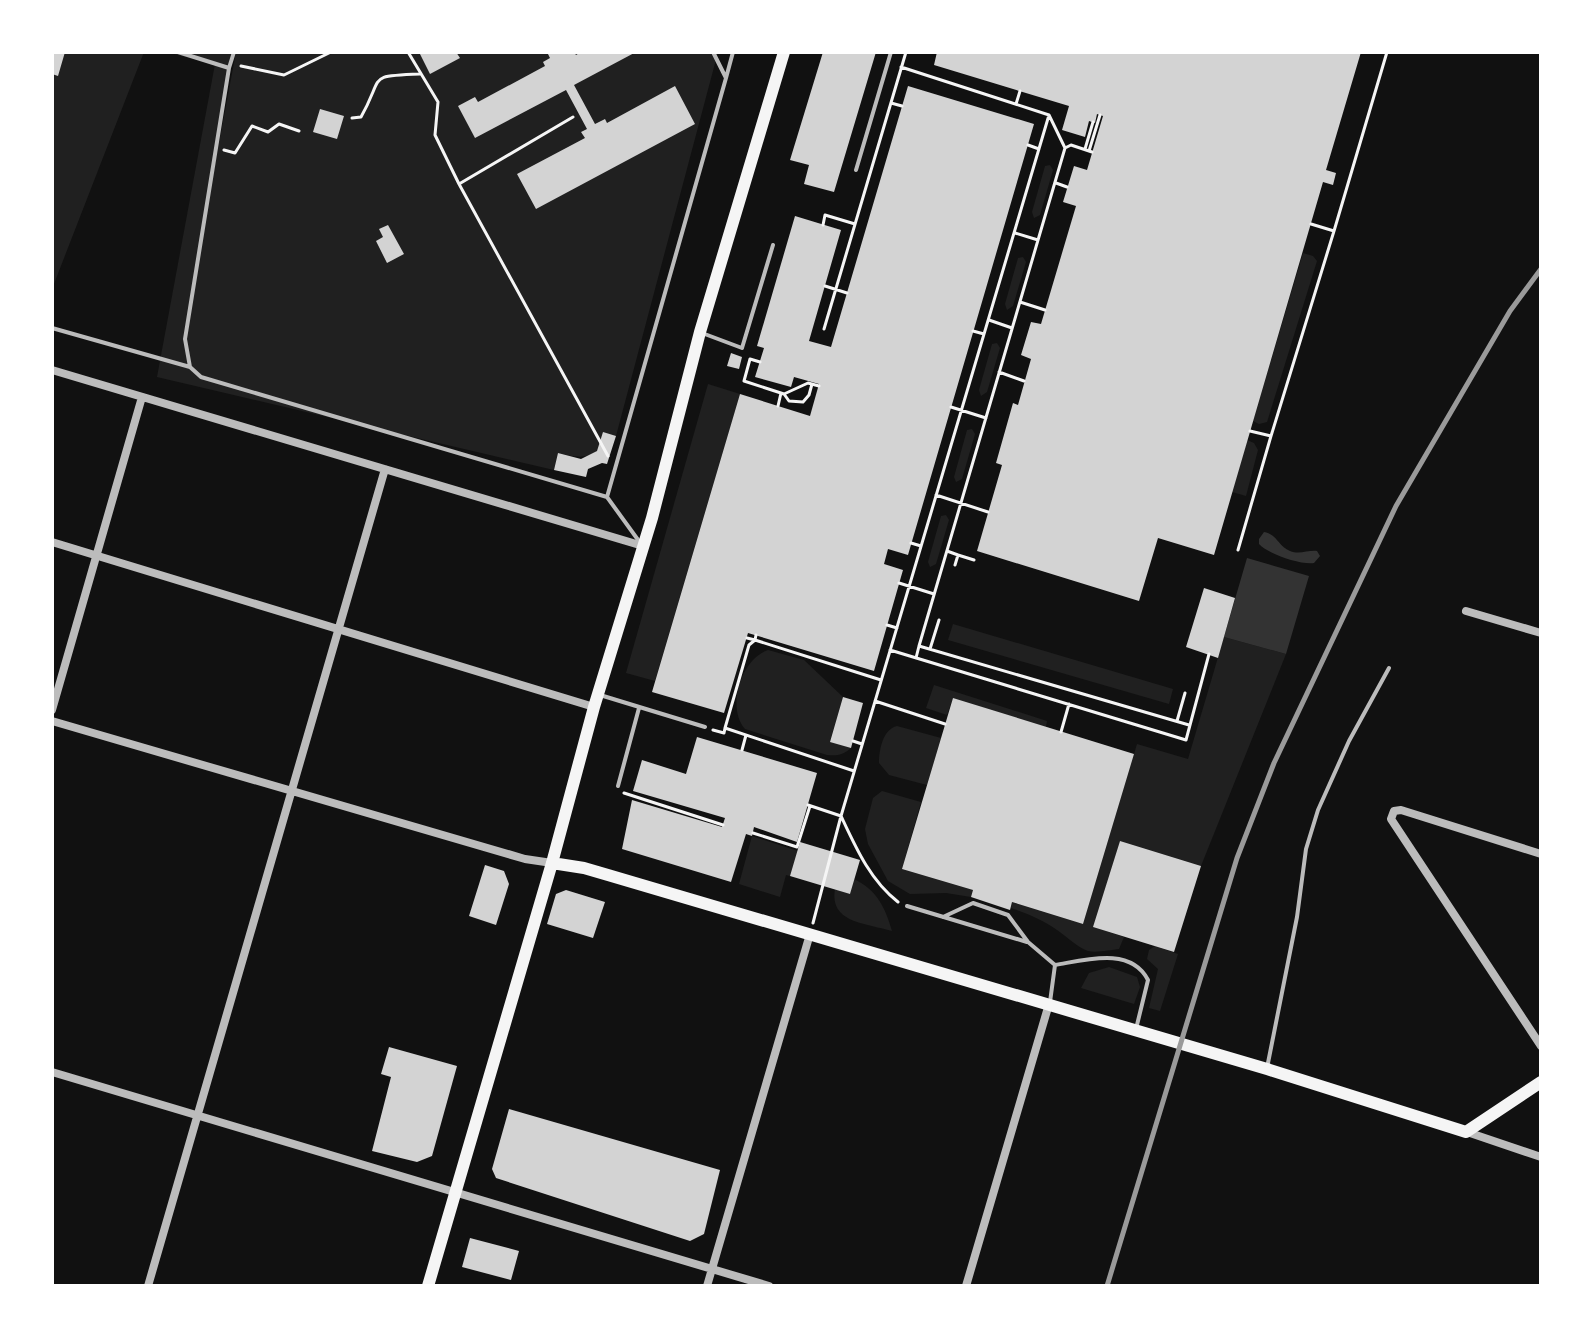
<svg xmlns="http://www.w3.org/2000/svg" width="1593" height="1338" viewBox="0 0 1593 1338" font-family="'Fira Sans Condensed',sans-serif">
	<rect width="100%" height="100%" fill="#111"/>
	<path fill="#202020" d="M 52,52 L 144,52 L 52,289 Z
		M 166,52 L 232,52 L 190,298 L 236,52 L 718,52 L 616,436 C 592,456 589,461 558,453 L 554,470 L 157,377 L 215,64 Z
		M 1050,165 L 1053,170 L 1040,215 L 1034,218 L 1032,212 L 1045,166 Z
		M 1303,253 L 1313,256 L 1317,261 L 1267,422 L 1259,424 L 1253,421 Z
		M 1023,257 L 1026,262 L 1013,306 L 1007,310 L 1005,304 L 1018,258 Z
		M 997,343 L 1000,348 L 987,392 L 981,396 L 979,390 L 992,344 Z
		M 708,384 L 740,394 L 655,681 L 626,673 Z
		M 972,429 L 975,434 L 962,479 L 956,482 L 954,477 L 967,430 Z
		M 1247,440 L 1254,443 L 1258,450 L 1246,496 L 1232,492 Z
		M 946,515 L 949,520 L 936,564 L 930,567 L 928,562 L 941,516 Z
		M 953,624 L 1173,689 L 1169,704 L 948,640 Z
		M 1224,637 L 1286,654 L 1201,866 L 1120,841 L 1094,927 L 1124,937 L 1119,949 C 1111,950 1096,953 1088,951 C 1077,947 1066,936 1057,930 C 1043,920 1027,913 1011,908 L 1012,902 L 1083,924 L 1137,744 L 1188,759 Z
		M 768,650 L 804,660 L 843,697 L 830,741 L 851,748 C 843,755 837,756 827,755 L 745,729 C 726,707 741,659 768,650 Z
		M 934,685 L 1047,721 L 1046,727 L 953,698 L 947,715 L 926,708 Z
		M 897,726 L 941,738 L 927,785 L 889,775 L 879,763 C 879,750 883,729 897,726 Z
		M 882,791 L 921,802 L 902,869 L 973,890 L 971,897 L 946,893 L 910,894 L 888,881 L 868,844 L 865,829 L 873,798 Z
		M 752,836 L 798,851 L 790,876 L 786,875 L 780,897 L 739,884 Z
		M 854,879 C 877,890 885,907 892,931 C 866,923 829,923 835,889 L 850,894 Z
		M 1155,946 L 1178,954 L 1160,1011 L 1149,1008 L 1158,969 L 1147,959 L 1149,950 Z
		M 1109,967 L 1137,977 L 1140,987 L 1134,1004 L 1081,988 L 1089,973 Z"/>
	<path fill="#333" d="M 1264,532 C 1277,534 1278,546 1290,551 C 1299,555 1308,550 1317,551 L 1320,556 L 1314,563 C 1301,565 1268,554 1259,544 L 1259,539 Z
		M 1247,558 L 1309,576 L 1286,654 L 1224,637 Z"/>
	<path fill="#d3d3d3" d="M 52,52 L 65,52 L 58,76 L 52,74 Z
		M 419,52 L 456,52 L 460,58 L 430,74 Z
		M 547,52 L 558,54 L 574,52 L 576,55 L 581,52 L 636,52 L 574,85 L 595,124 L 605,119 L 607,123 L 675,86 L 695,124 L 536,209 L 517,174 L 585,138 L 581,132 L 587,129 L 566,90 L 475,138 L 458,106 L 475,97 L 478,102 L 545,66 L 543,62 L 550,58 Z
		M 823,52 L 876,52 L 834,192 L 804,184 L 809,165 L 790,160 Z
		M 937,52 L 1361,52 L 1326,170 L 1336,173 L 1333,185 L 1323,182 L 1214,555 L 1158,538 L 1139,601 L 977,551 L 1002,465 L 996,463 L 1013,403 L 1018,405 L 1031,359 L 1021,355 L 1031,322 L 1041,324 L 1076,206 L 1063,202 L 1074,166 L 1087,170 L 1103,116 L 1097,114 L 1095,123 L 1089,121 L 1085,137 L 1062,130 L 1069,106 L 934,65 Z
		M 908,86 L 1034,124 L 908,555 L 888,549 L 884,564 L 903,570 L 874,671 L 748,633 L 724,713 L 652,692 L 740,394 L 810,416 L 819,384 L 794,377 L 791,387 L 755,377 L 764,348 L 757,346 L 795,216 L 841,230 L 809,341 L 831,347 Z
		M 320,109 L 344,116 L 337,139 L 313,132 Z
		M 388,225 L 404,254 L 387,263 L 376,241 L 383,237 L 379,229 Z
		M 731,353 L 742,357 L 739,369 L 727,366 Z
		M 603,432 L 616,436 L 607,464 L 602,463 L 588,469 L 586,477 L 554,470 L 558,453 L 581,459 L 597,451 Z
		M 1204,588 L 1235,598 L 1218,658 L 1186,647 Z
		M 843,697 L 863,703 L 851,748 L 830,742 Z
		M 953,698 L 1134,754 L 1083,924 L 1012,902 L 1010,910 L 971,897 L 973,890 L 902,869 Z
		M 697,737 L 817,773 L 797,842 L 754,827 L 752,836 L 746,834 L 731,882 L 622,849 L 632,800 L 722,827 L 725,818 L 633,791 L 642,760 L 686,774 Z
		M 1120,841 L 1201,866 L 1174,952 L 1093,927 Z
		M 800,842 L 860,860 L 850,894 L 790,876 Z
		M 485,865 L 504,871 L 509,884 L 496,925 L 469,916 Z
		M 566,890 L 605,902 L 593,938 L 547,924 L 556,894 Z
		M 389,1047 L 457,1066 L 432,1156 L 417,1162 L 372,1151 L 391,1077 L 381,1074 Z
		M 509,1109 L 720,1170 L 704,1234 L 690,1241 L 496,1178 L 492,1169 Z
		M 470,1238 L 519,1251 L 511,1280 L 462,1267 Z"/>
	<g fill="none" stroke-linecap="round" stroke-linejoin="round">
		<path stroke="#f5f5f5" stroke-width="3" d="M 408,52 L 438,102 L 435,135 L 459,184 L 608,456
			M 241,66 L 284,75 L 331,52
			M 891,103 L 902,106
			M 1016,104 L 1020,91
			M 352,118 L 361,117 C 385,75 365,76 421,74
			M 1028,145 L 1039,149
			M 1065,148 L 1071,145 L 1092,152
			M 1085,149 L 1093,122
			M 224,150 L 235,153 L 252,126 L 268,132 L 279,124 L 299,131
			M 1089,151 L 1100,115
			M 1056,183 L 1067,187
			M 459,184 L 573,117
			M 823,225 L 825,215 L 855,224
			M 1334,231 L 1387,52
			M 1015,233 L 1038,240
			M 825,286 L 847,293
			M 1020,302 L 1045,310
			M 989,320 L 1012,328
			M 824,329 L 906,52
			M 973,331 L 984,334
			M 760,362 L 750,359 L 744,381 L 784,394 L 808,383 L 819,386
			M 999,372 L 1024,381
			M 784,394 L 789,401 L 803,402 L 809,395 L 812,384
			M 778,406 L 781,393
			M 951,407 L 986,418
			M 1250,431 L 1271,436 L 1334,231 L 1311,224
			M 936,495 L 988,512
			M 911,543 L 921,546
			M 1238,550 L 1271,436
			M 947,551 L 958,555 L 955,565
			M 958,555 L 974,560
			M 899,583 L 934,594
			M 887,625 L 897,628
			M 747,638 L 755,640 L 756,635
			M 919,646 L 1065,148 L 1049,115
			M 930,649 L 939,620
			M 890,650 L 1186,740 L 1209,654
			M 916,658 L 919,646 L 1189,725
			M 875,701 L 945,724
			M 1177,721 L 1185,693
			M 713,730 L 724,733 L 725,728
			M 1061,732 L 1069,704
			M 853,741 L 862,744
			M 742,750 L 746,735
			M 854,771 L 725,728 L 749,645 L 755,640 L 881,680
			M 624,793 L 723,825
			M 808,805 L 841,816 C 856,848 870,880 898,902
			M 753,833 L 797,847 L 810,806
			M 813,923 L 841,816 L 1049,115 L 901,67"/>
		<path stroke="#bcbcbc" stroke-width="4" d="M 178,52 L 229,68
			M 234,52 L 229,68 L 185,339 L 190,367 L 201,377 L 607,497
			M 713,52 L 726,78 L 733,52
			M 856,170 L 891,52
			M 52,328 L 190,367
			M 702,333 L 742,348 L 773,245
			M 607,497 L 726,78
			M 607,497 L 641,544
			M 600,695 L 705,727
			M 618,786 L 639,708
			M 907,906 L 1027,942
			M 943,917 L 973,903 L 1008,915 L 1028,942 L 1055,965 C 1085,960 1131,946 1148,980 L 1136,1029
			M 1050,1002 L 1055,965
			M 1267,1068 L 1297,917 L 1306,849 L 1318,810 L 1349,741 L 1389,668"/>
		<path stroke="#bcbcbc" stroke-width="8" d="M 52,370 L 643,546
			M 52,542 L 594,707
			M 1466,611 L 1541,633
			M 52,710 L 142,397
			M 52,721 L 525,859 L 552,863
			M 1541,854 L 1401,810 L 1394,811 L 1391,819 L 1541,1046
			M 52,1072 L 769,1286
			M 1467,1132 L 1541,1157
			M 148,1286 L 385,469
			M 707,1286 L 810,934
			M 966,1286 L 1049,1004"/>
		<path stroke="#f5f5f5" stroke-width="12" d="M 552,863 L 584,868 L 608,875 L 1267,1069 L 1466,1132 L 1541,1082
			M 428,1286 L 552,863 L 594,707 L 652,518 L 700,332 L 784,52"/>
		<path stroke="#9a9a9a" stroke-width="5" d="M 1107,1286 L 1237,858 L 1274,763 L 1396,506 L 1510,311 L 1541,269"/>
	</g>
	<rect width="1593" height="1338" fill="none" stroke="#ffffff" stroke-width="108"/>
</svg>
